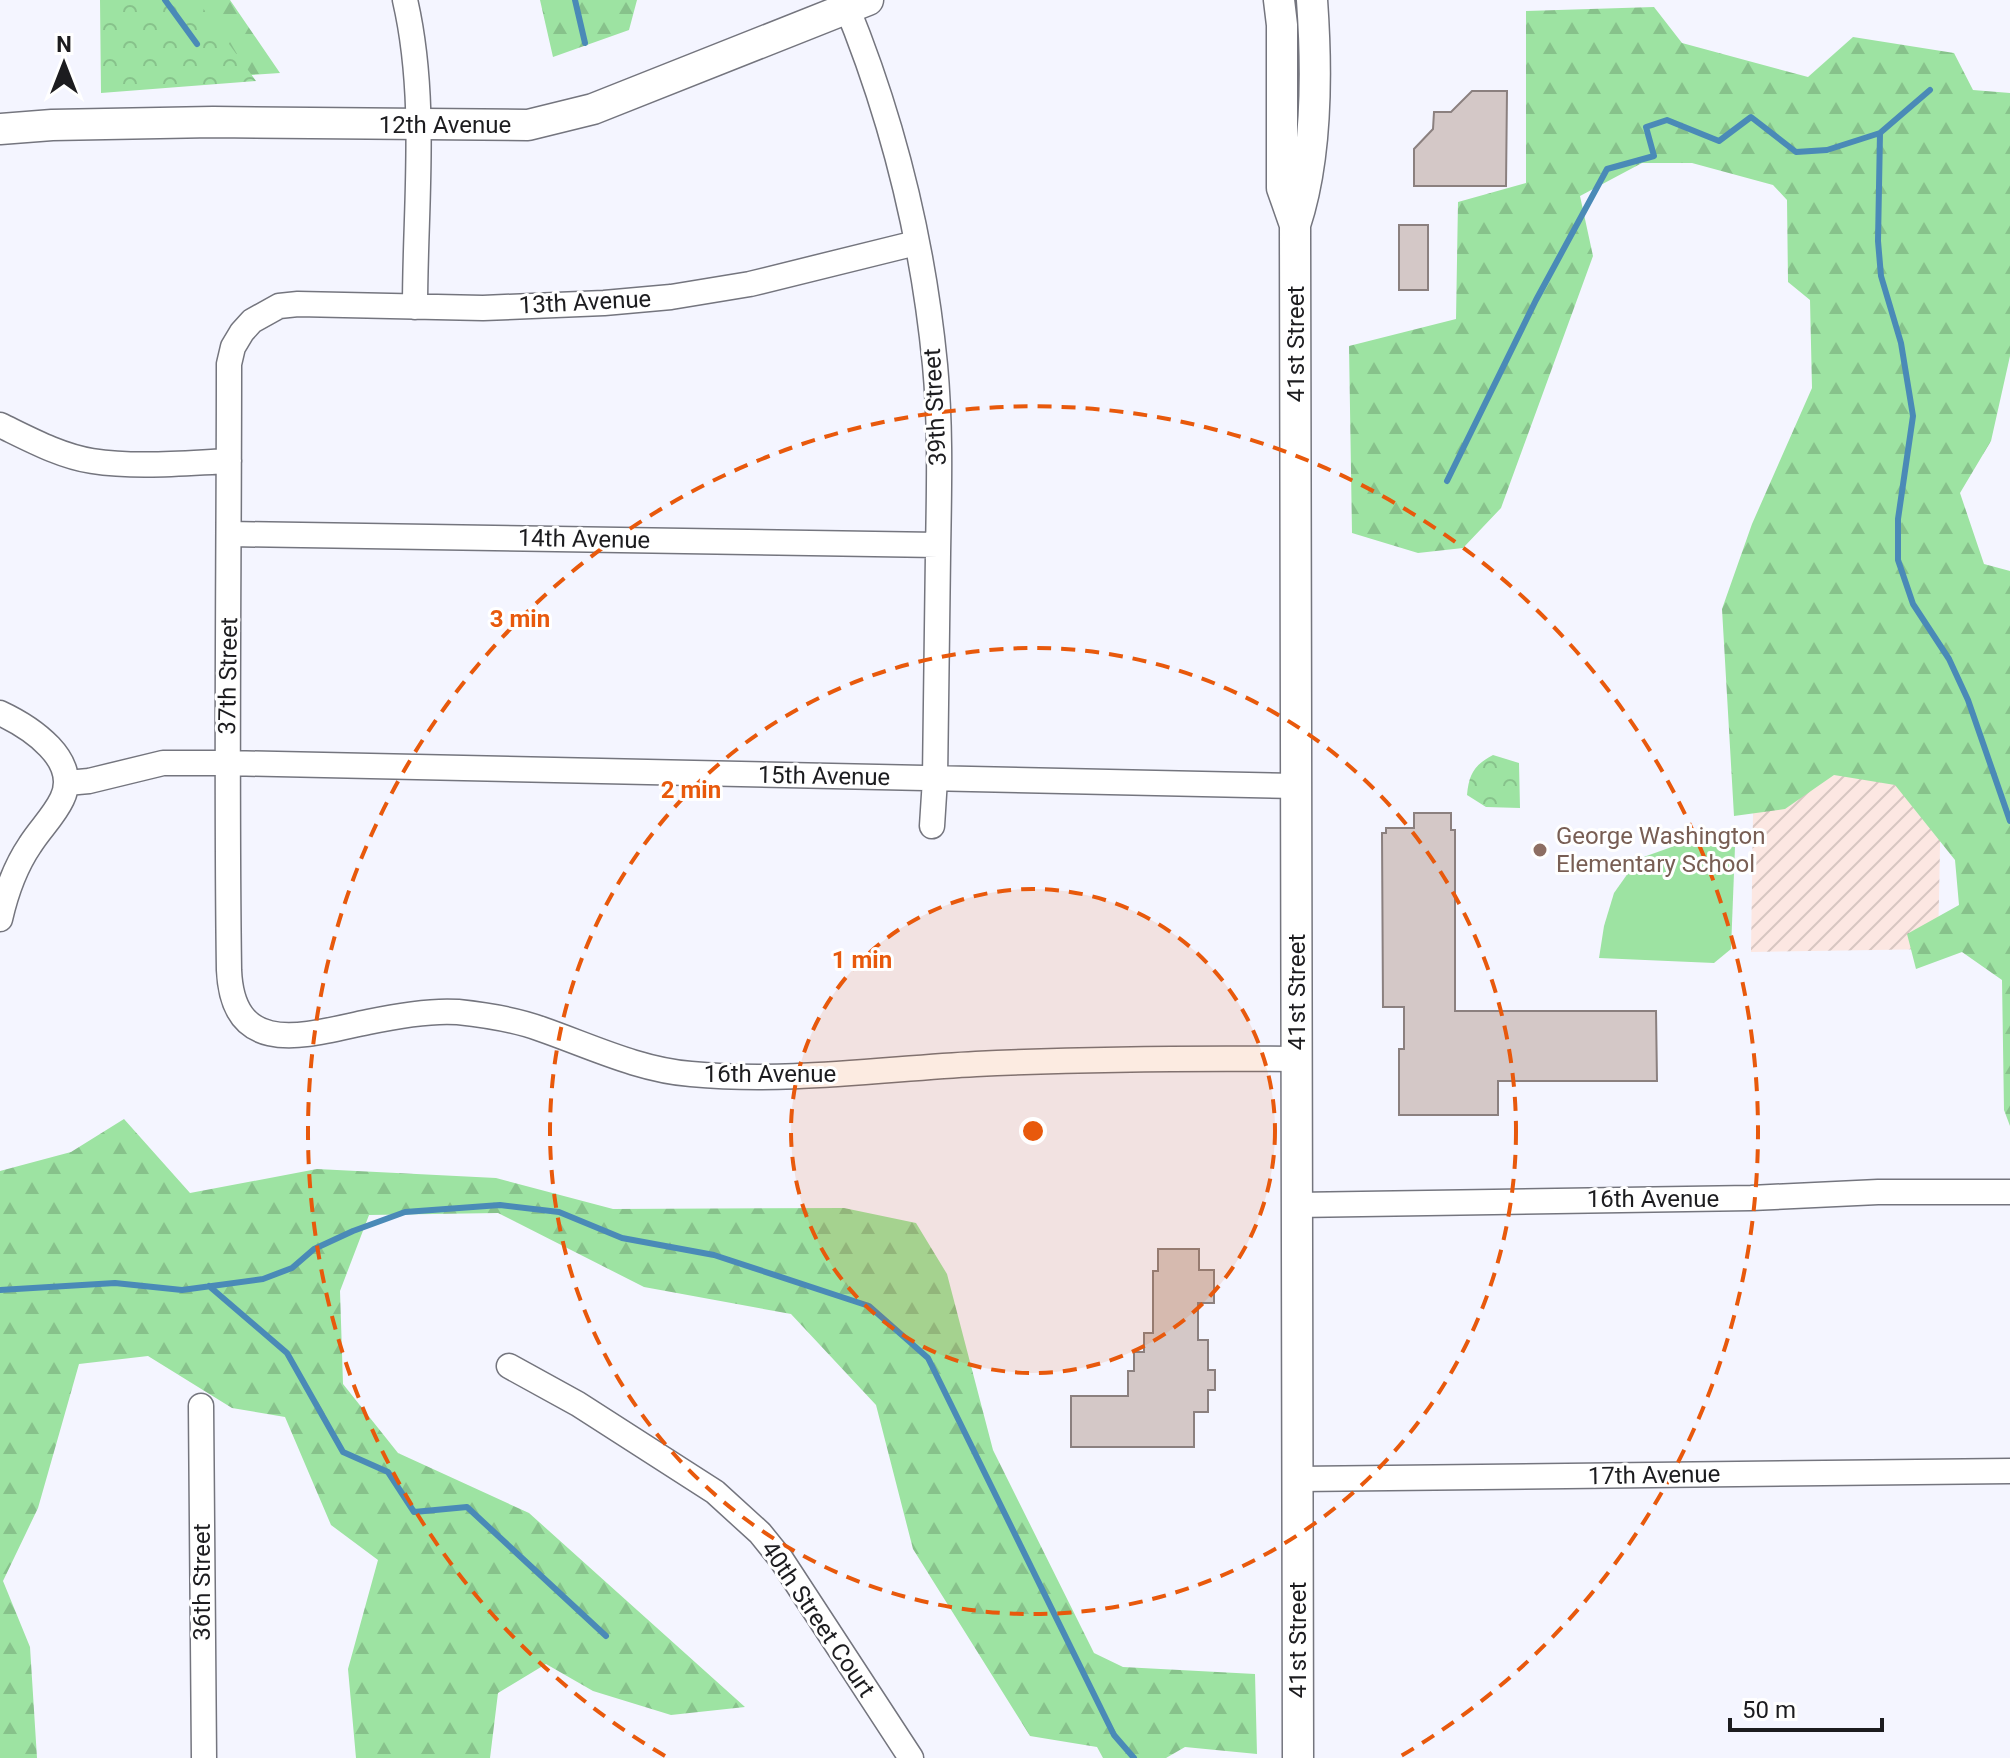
<svg xmlns="http://www.w3.org/2000/svg" width="2010" height="1758" viewBox="0 0 2010 1758" font-family="Roboto,sans-serif">
	<defs>
		<pattern id="industrial-furrows" width="10" height="10" patternUnits="userSpaceOnUse" patternTransform="scale(2)"><rect width="10" height="10" fill="#fce7e2"/><path d="M-1 1l2-2M0 10L10 0M9 11l2-2" fill="none" stroke="#d7c6c1"/></pattern>
		<pattern id="forest-firs" width="22" height="20" patternUnits="userSpaceOnUse" patternTransform="scale(2)"><rect width="22" height="20" fill="#9de3a2"/><path d="M5 1l3.5 6h-7zM16 11l3.5 6h-7z" fill="#87c28b"/></pattern>
		<pattern id="park-crowns" width="20" height="18" patternUnits="userSpaceOnUse" patternTransform="scale(2)"><rect width="20" height="18" fill="#9de3a2"/><path d="M2 6a3 3 0 1 1 6 0M12 15a3 3 0 1 1 6 0" fill="none" stroke="#87c28b"/></pattern>
	</defs>
	<rect width="100%" height="100%" fill="#f4f5ff"/>
	<path fill="url(#industrial-furrows)" d="M 1942,743 L 1938,949 L 1751,952 L 1754,745 Z"/>
	<path fill="url(#forest-firs)" d="M 107,0 L 230,0 L 280,73 L 108,85 Z
		M 540,0 L 637,0 L 629,30 L 553,57 Z
		M 1654,7 L 1682,43 L 1808,77 L 1853,37 L 1954,53 L 1973,90 L 2010,93 L 2010,356 L 1991,441 L 1960,493 L 1984,564 L 2010,571 L 2010,1126 L 2004,1110 L 2002,980 L 1962,952 L 1916,969 L 1907,934 L 1959,905 L 1955,860 L 1895,785 L 1834,775 L 1785,809 L 1734,816 L 1722,609 L 1752,524 L 1812,388 L 1810,300 L 1788,282 L 1787,200 L 1773,185 L 1692,163 L 1642,163 L 1580,196 L 1593,256 L 1501,508 L 1463,548 L 1418,553 L 1352,533 L 1349,346 L 1456,319 L 1458,202 L 1526,183 L 1526,11 Z
		M 124,1119 L 190,1193 L 317,1169 L 496,1178 L 613,1209 L 844,1208 L 916,1223 L 947,1274 L 993,1450 L 1094,1653 L 1123,1667 L 1255,1674 L 1257,1754 L 1185,1747 L 1166,1758 L 1103,1758 L 1097,1747 L 1030,1736 L 913,1549 L 876,1405 L 791,1314 L 644,1287 L 498,1213 L 369,1215 L 340,1291 L 343,1384 L 398,1453 L 529,1513 L 745,1707 L 671,1715 L 593,1691 L 546,1664 L 498,1693 L 490,1758 L 356,1758 L 348,1669 L 378,1560 L 331,1525 L 285,1417 L 232,1408 L 148,1356 L 79,1364 L 38,1508 L 3,1581 L 30,1647 L 37,1758 L 0,1758 L 0,1171 L 71,1152 Z"/>
	<path fill="url(#park-crowns)" d="M 100,0 L 197,0 L 256,81 L 101,93 Z
		M 1493,755 L 1519,763 L 1520,808 L 1486,807 L 1467,795 C 1469,774 1474,765 1493,755 Z"/>
	<path fill="#9de3a2" d="M 1680,844 L 1735,847 L 1731,949 L 1714,963 L 1599,958 L 1604,926 L 1614,893 L 1638,859 Z"/>
	<g fill="none" stroke-linecap="round" stroke-linejoin="round">
		<path stroke="#4a8ab7" stroke-width="6" d="M 165,0 L 197,44
			M 575,0 L 585,43
			M 1930,90 L 1880,133 L 1878,241 L 1881,276 L 1901,343 L 1913,416 L 1898,519 L 1898,560 L 1913,604 L 1949,659 L 1968,700 L 2010,821
			M 1447,481 L 1536,300 L 1607,169 L 1654,156 L 1646,127 L 1667,120 L 1719,141 L 1751,117 L 1796,152 L 1827,150 L 1880,133
			M 209,1286 L 287,1353 L 343,1452 L 388,1472 L 414,1512 L 467,1507 L 606,1636
			M 0,1290 L 115,1283 L 182,1290 L 263,1279 L 292,1268 L 314,1249 L 353,1231 L 405,1212 L 500,1205 L 559,1212 L 622,1238 L 714,1255 L 869,1306 L 928,1358 L 1114,1735 L 1134,1758"/>
	</g>
	<path fill="#d4c8c7" stroke="#8b807f" stroke-width="2" d="M 1472,91 L 1507,91 L 1506,186 L 1414,186 L 1414,149 L 1433,129 L 1434,112 L 1451,112 Z
		M 1399,225 L 1428,225 L 1428,290 L 1399,290 Z
		M 1414,813 L 1451,813 L 1451,830 L 1455,830 L 1455,1011 L 1656,1011 L 1657,1081 L 1498,1081 L 1498,1115 L 1399,1115 L 1399,1049 L 1404,1049 L 1404,1007 L 1383,1007 L 1382,833 L 1386,833 L 1386,828 L 1414,828 Z
		M 1158,1249 L 1199,1249 L 1199,1270 L 1214,1270 L 1214,1303 L 1198,1303 L 1198,1340 L 1208,1340 L 1208,1370 L 1215,1370 L 1215,1390 L 1208,1390 L 1208,1412 L 1194,1412 L 1194,1447 L 1071,1447 L 1071,1396 L 1128,1396 L 1128,1371 L 1134,1371 L 1134,1352 L 1144,1352 L 1144,1333 L 1153,1333 L 1153,1271 L 1158,1271 Z"/>
	<g fill="none" stroke-linecap="round" stroke-linejoin="round">
		<defs>
			<path id="minor" d="M 405,0 C 428,99 415,205 415,307
				M 844,0 C 892,116 923,241 935,365 C 941,428 939,491 938,554 C 937,629 936,704 935,779 L 932,826
				M 916,243 L 750,284 L 671,297 L 604,303 L 483,308 L 298,304 L 279,306 L 252,321 L 242,332 L 233,347 L 229,364 C 229,566 226,768 229,970 C 233,1061 309,1034 368,1022 C 396,1016 430,1010 458,1012 C 486,1015 514,1019 541,1029 C 590,1046 639,1070 691,1074 C 786,1083 882,1069 976,1064 C 1083,1059 1190,1058 1297,1059
				M 0,425 C 29,439 60,456 92,461 C 137,468 185,463 229,461
				M 230,534 L 938,545
				M 0,713 C 30,727 81,760 62,799 C 54,816 40,829 30,845 C 15,867 6,893 0,919
				M 67,783 L 89,781 L 163,763 L 226,763 L 1296,786
				M 1296,1205 L 1751,1198 L 1878,1192 L 2010,1192
				M 509,1366 L 578,1404 L 715,1492 L 760,1533 L 781,1559 L 911,1758
				M 201,1406 L 204,1758
				M 1298,1479 L 2010,1471"/>
			<path id="tertiary" d="M 1279,0 L 1282,25 L 1282,188 L 1295,225 L 1298,1758
				M 0,129 L 52,125 L 213,122 L 528,125 L 593,109 L 868,0
				M 1295,225 C 1317,159 1317,70 1312,0"/>
		</defs>
		<use href="#minor" stroke="#74757e" stroke-width="27"/>
		<use href="#tertiary" stroke="#74757e" stroke-width="33"/>
		<use href="#minor" stroke="#fff" stroke-width="24"/>
		<use href="#tertiary" stroke="#fff" stroke-width="30"/>
	</g>
	<circle cx="1033" cy="1131" r="242" fill="#e8590c" fill-opacity=".12"/>
	<g fill="none" stroke="#e8590c" stroke-width="4" stroke-dasharray="14 10">
		<circle cx="1033" cy="1131" r="242"/>
		<circle cx="1033" cy="1131" r="483"/>
		<path d="M665 1756A725 725 0 1 1 1401 1756"/>
	</g>
	<circle fill="#8d6e63" stroke="#fff" stroke-width="3" cx="1540" cy="850" r="8"/>
	<g text-anchor="middle" dominant-baseline="central" stroke-width="6" stroke-linejoin="round" paint-order="stroke">
		<g font-size="24" fill="#1c1c1f" stroke="#fff">
			<text x="445" y="125">12th Avenue</text>
			<text transform="translate(585 302) rotate(-3)">13th Avenue</text>
			<text transform="translate(1296 344) rotate(-90)">41st Street</text>
			<text transform="translate(935 407) rotate(-93)">39th Street</text>
			<text transform="translate(584 539) rotate(1)">14th Avenue</text>
			<text transform="translate(228 676) rotate(-89)">37th Street</text>
			<text transform="translate(824 776) rotate(1)">15th Avenue</text>
			<text transform="translate(1297 992) rotate(-90)">41st Street</text>
			<text x="770" y="1074">16th Avenue</text>
			<text x="1653" y="1199">16th Avenue</text>
			<text transform="translate(1654 1475) rotate(-1)">17th Avenue</text>
			<text transform="translate(202 1582) rotate(-90)">36th Street</text>
			<text transform="translate(818 1619) rotate(56)">40th Street Court</text>
			<text transform="translate(1298 1640) rotate(-90)">41st Street</text>
		</g>
		<g font-size="24" fill="#785e54" stroke="#fff" text-anchor="start">
			<text x="1556" y="836">George Washington<tspan x="1556" dy="28">Elementary School</tspan></text>
		</g>
	</g>
	<circle cx="1033" cy="1131" r="12" fill="#e8590c" stroke="#fff" stroke-width="4"/>
	<g font-size="24" text-anchor="middle" font-weight="bold" fill="#e8590c" stroke="#fff" stroke-width="6" stroke-linejoin="round" paint-order="stroke">
		<text x="520" y="627">3 min</text>
		<text x="691" y="798">2 min</text>
		<text x="862" y="968">1 min</text>
	</g>
	<g transform="translate(64 64)" stroke="#ffffff" stroke-width="6" paint-order="stroke">
	<path d="M0-6L14 30L0 20L-14 30Z" fill="#1c1c1f"/>
	<text y="-12" font-size="22" font-weight="bold" text-anchor="middle" fill="#1c1c1f">N</text>
	</g>
	<path d="M1730 1718v12h152v-12" fill="none" stroke="#1c1c1f" stroke-width="4"/>
	<text x="1742" y="1718" font-size="24" fill="#1c1c1f" stroke="#ffffff" stroke-width="6" paint-order="stroke">50 m</text>
</svg>
